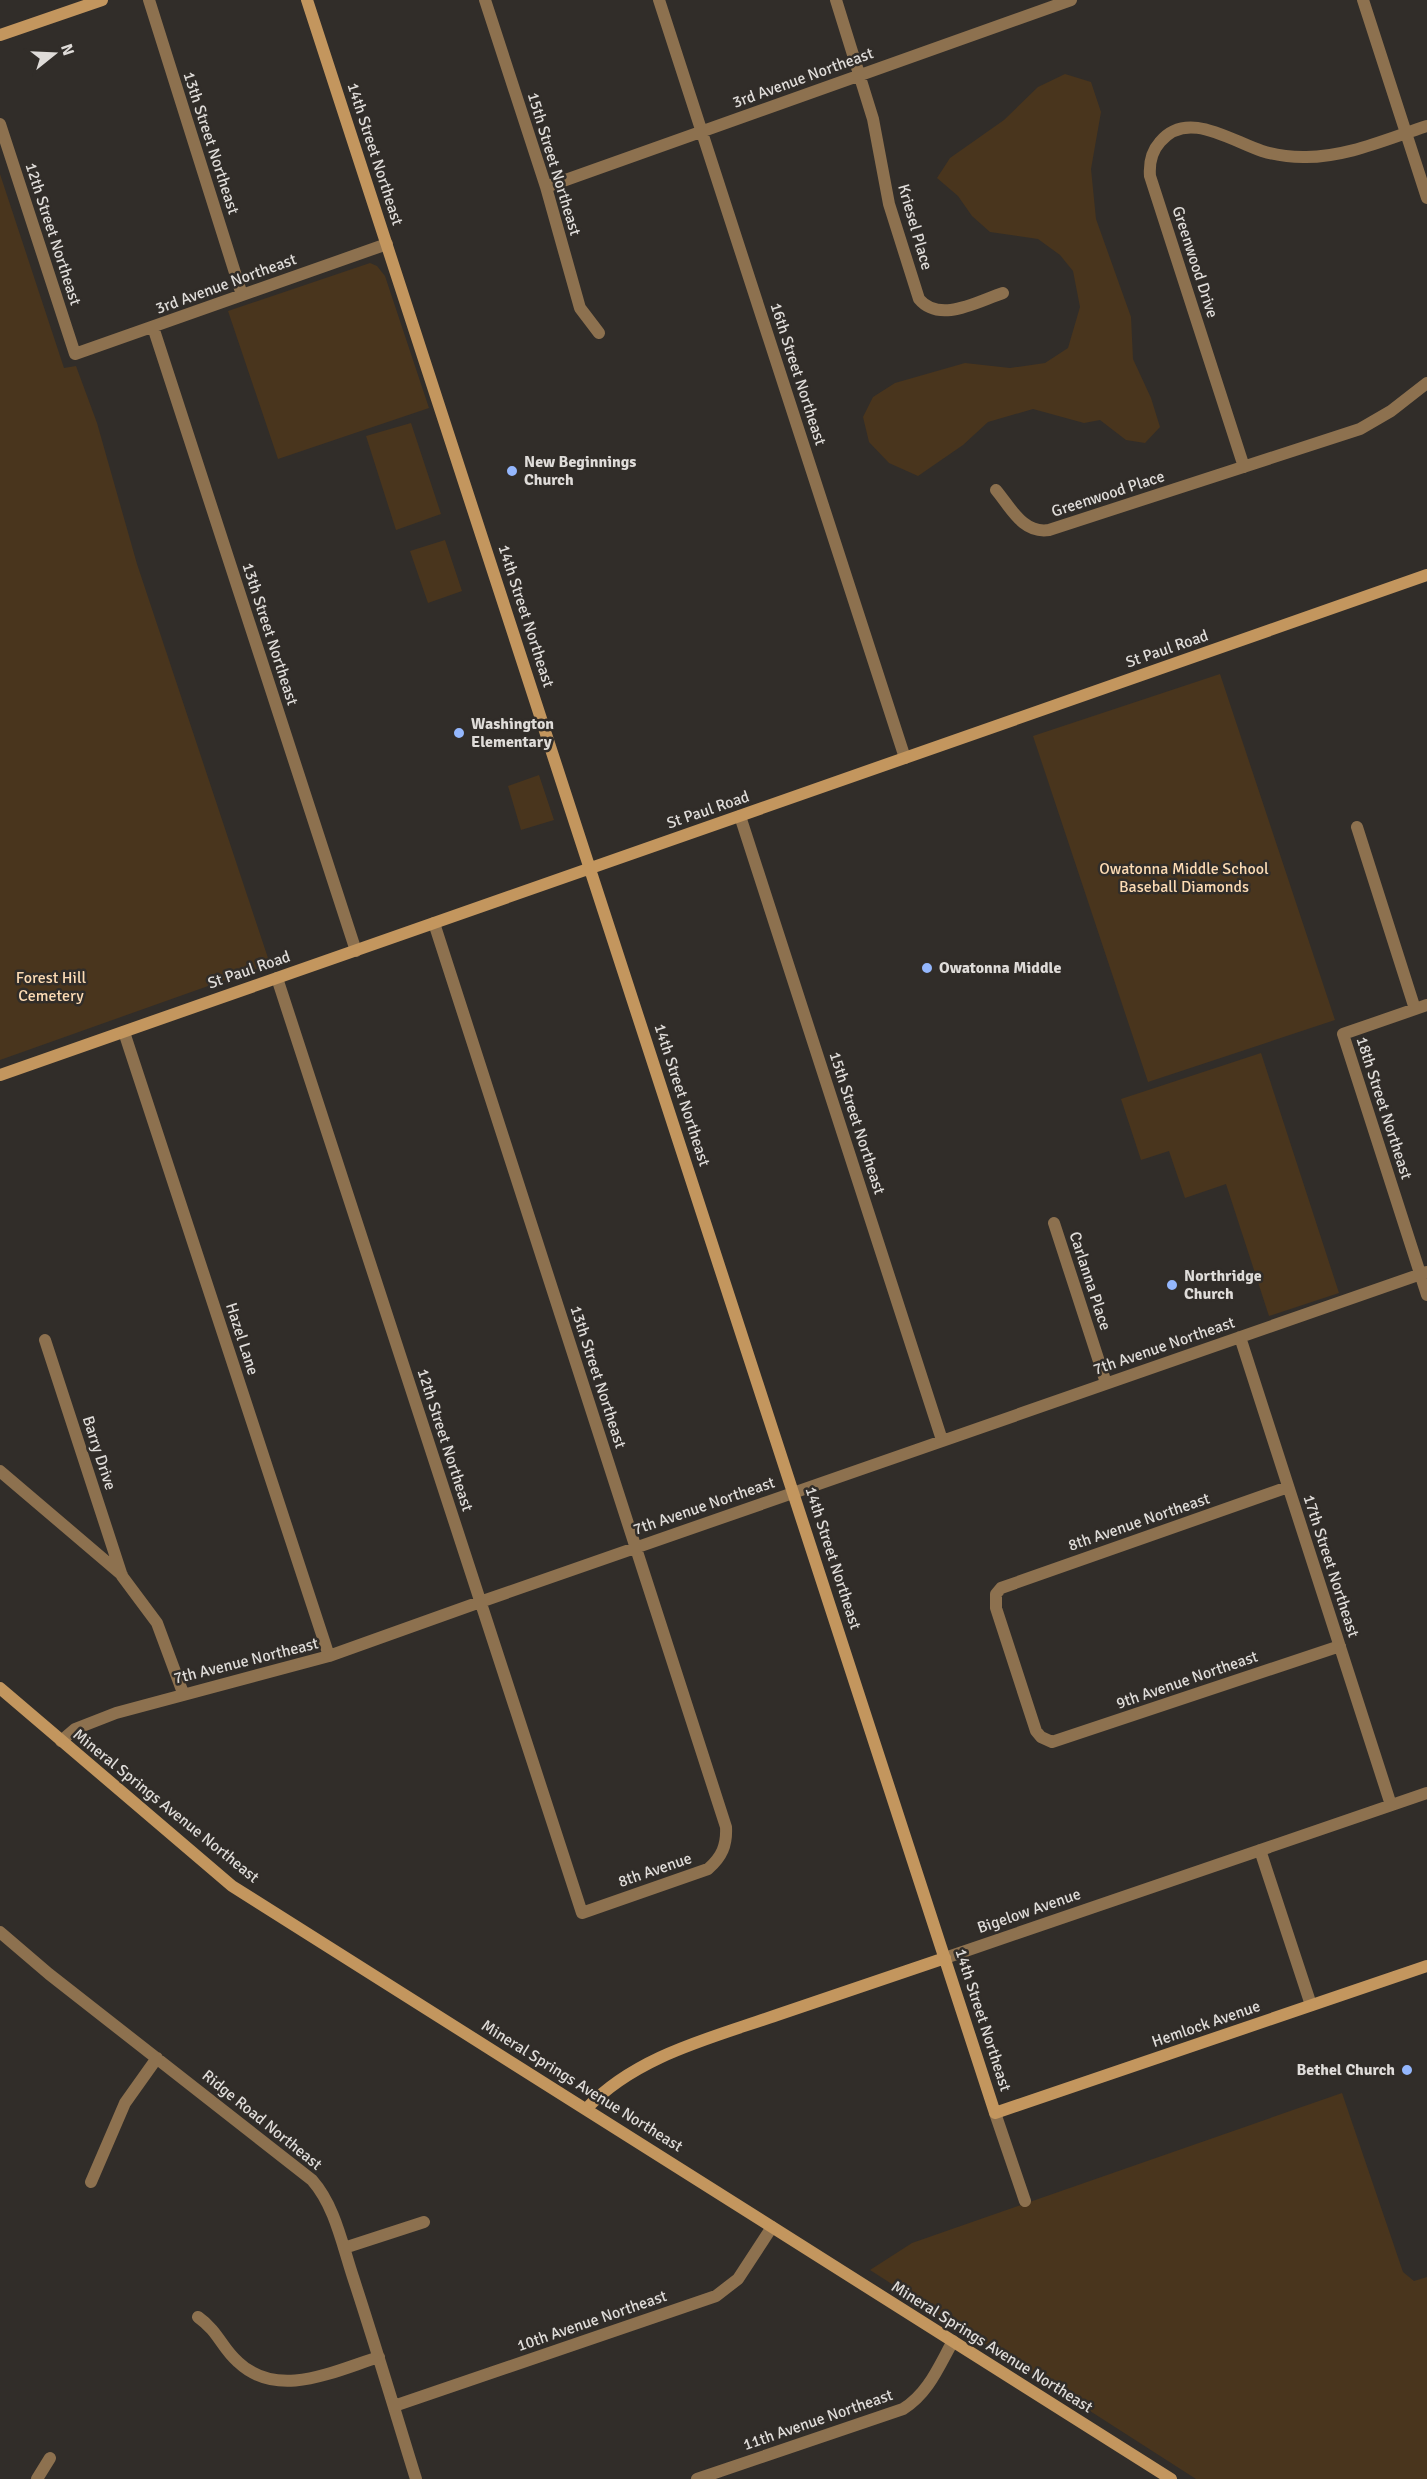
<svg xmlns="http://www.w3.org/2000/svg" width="1427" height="2479" viewBox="0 0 1427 2479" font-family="Signika,sans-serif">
	<rect width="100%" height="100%" fill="#312d29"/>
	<path fill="#49351d" d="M 1065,74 L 1091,82 L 1101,112 L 1091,169 L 1096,219 L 1131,317 L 1133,359 L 1151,398 L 1160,427 L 1145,443 L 1126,440 L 1100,420 L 1084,423 L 1033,409 L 988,422 L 963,445 L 918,476 L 889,463 L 869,442 L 863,417 L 873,397 L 895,383 L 965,363 L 1010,368 L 1045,363 L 1068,348 L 1080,307 L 1073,271 L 1060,255 L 1038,239 L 990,232 L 972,216 L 958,196 L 937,178 L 950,158 L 1004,120 L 1038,87 Z
		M 0,174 L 64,368 L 76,366 L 97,423 L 137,564 L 270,964 L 0,1060 Z
		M 370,263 L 377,266 L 385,276 L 429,408 L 278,459 L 228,311 Z
		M 411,423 L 441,514 L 396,530 L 366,436 Z
		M 445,540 L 462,591 L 428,603 L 410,551 Z
		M 1220,674 L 1335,1020 L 1148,1082 L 1033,736 Z
		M 539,775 L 554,820 L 521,830 L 508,786 Z
		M 1261,1053 L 1339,1293 L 1269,1316 L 1226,1184 L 1185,1198 L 1169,1151 L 1141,1160 L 1121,1099 Z
		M 1342,2093 L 1403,2272 L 1414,2281 L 1427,2277 L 1427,2479 L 1196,2479 L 870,2270 L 912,2243 Z"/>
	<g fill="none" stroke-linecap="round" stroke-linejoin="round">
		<path stroke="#8d714f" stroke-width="12" d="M 149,0 L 242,295
			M 485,0 L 546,187 L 580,308 L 599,333
			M 659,0 L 905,758
			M 836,0 L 873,119 L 889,204 L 919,299 C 940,324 978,301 1003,293
			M 1363,0 L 1427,198
			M 0,124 L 75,354 L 387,244
			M 546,187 L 1071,0
			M 153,327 L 356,951
			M 1244,467 L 1150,176 C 1149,163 1151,152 1160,142 C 1187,109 1231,141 1262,151 C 1275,155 1289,157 1303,157 C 1345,158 1387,139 1427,126
			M 996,490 C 1011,508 1023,534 1049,530 L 1360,429 L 1391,411 L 1427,383
			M 740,816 L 942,1440
			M 1357,827 L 1415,1009
			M 277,978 L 582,1913 L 708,1869 C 722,1857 727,1845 726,1827 L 434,923
			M 1427,1005 L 1343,1034 L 1427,1295
			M 124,1032 L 329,1656
			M 1054,1223 L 1106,1383
			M 1240,1337 L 1391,1805
			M 45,1340 L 122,1576 L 157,1623 L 183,1693
			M 0,1471 L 122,1575
			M 1288,1487 L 1001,1588 L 996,1594 L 996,1608 L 1036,1731 L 1041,1737 L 1052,1742 L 1340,1646
			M 61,1741 L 75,1729 L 116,1713 L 329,1656 L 480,1602 L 1427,1272
			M 1260,1850 L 1311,2005
			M 0,1932 L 49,1974 L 312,2180 C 335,2206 342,2244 353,2277 C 375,2344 395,2411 416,2479
			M 945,1958 L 1427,1793
			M 995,2113 L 1025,2201
			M 91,2182 L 125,2103 L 157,2058
			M 344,2248 L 424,2222
			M 198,2317 C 219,2332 221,2347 238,2362 C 278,2400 334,2371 379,2357
			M 394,2406 L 716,2296 L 738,2279 L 772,2227
			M 37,2479 L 50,2458
			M 697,2479 L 903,2409 C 928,2394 939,2366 953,2341"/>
		<path stroke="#c3965e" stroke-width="12" d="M 307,0 L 995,2113 L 1427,1966
			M 0,35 L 102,0
			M 0,1075 L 1427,575
			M 0,1688 L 232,1886 L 1171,2479
			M 587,2108 C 636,2056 711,2038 777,2015 C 833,1996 889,1977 945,1958"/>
	</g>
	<g fill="#94b7fd" stroke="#312d29" stroke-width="2">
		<circle cx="512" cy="471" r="6"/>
		<circle cx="459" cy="733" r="6"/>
		<circle cx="927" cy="968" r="6"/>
		<circle cx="1172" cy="1285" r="6"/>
		<circle cx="1407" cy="2070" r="6"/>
	</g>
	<g text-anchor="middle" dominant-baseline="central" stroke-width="5" stroke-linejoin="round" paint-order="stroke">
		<g font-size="16" fill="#dfdcd9" stroke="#312d29">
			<text transform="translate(803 78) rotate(-20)">3rd Avenue Northeast</text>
			<text transform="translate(211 143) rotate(72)">13th Street Northeast</text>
			<text transform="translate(375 154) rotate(72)">14th Street Northeast</text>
			<text transform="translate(554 164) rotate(73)">15th Street Northeast</text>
			<text transform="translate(915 227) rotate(74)">Kriesel Place</text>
			<text transform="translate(53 234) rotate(72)">12th Street Northeast</text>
			<text transform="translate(1195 262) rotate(72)">Greenwood Drive</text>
			<text transform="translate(226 284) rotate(-20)">3rd Avenue Northeast</text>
			<text transform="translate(798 374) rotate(72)">16th Street Northeast</text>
			<text transform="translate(1108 494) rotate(-18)">Greenwood Place</text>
			<text transform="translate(526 616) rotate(72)">14th Street Northeast</text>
			<text transform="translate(270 634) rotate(72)">13th Street Northeast</text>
			<text transform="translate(1167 649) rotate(-19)">St Paul Road</text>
			<text transform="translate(708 810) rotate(-19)">St Paul Road</text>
			<text transform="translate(249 970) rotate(-19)">St Paul Road</text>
			<text transform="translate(682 1095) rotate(72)">14th Street Northeast</text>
			<text transform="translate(1384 1108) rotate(72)">18th Street Northeast</text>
			<text transform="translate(857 1123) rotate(72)">15th Street Northeast</text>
			<text transform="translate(1090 1281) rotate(72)">Carlanna Place</text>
			<text transform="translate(242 1339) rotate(72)">Hazel Lane</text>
			<text transform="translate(1164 1346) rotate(-19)">7th Avenue Northeast</text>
			<text transform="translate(598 1377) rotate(72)">13th Street Northeast</text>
			<text transform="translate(445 1440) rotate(72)">12th Street Northeast</text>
			<text transform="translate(99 1453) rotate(72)">Barry Drive</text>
			<text transform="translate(704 1506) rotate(-19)">7th Avenue Northeast</text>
			<text transform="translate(1139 1522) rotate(-19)">8th Avenue Northeast</text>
			<text transform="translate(833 1558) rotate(72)">14th Street Northeast</text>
			<text transform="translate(1331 1566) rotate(72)">17th Street Northeast</text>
			<text transform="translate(246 1661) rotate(-14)">7th Avenue Northeast</text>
			<text transform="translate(1187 1680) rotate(-19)">9th Avenue Northeast</text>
			<text transform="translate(166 1806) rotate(39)">Mineral Springs Avenue Northeast</text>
			<text transform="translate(655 1870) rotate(-19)">8th Avenue</text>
			<text transform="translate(1029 1911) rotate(-19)">Bigelow Avenue</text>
			<text transform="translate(983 2020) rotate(72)">14th Street Northeast</text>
			<text transform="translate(1206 2024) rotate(-19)">Hemlock Avenue</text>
			<text transform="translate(582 2086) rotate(32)">Mineral Springs Avenue Northeast</text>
			<text transform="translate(262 2120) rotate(39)">Ridge Road Northeast</text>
			<text transform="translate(592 2321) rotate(-19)">10th Avenue Northeast</text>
			<text transform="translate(992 2347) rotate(32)">Mineral Springs Avenue Northeast</text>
			<text transform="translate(818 2420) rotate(-19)">11th Avenue Northeast</text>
		</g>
		<g font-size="16" font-weight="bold" fill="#dfdcd9" stroke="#312d29" text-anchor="start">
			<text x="524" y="462">New Beginnings<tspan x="524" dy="18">Church</tspan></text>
			<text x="471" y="724">Washington<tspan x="471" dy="18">Elementary</tspan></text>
			<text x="939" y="968">Owatonna Middle</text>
			<text x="1184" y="1276">Northridge<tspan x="1184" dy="18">Church</tspan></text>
			<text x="1395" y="2070" text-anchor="end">Bethel Church</text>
		</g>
		<g font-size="16" fill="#fcdbb4" stroke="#312d29">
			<text x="1184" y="869">Owatonna Middle School<tspan x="1184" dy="18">Baseball Diamonds</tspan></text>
			<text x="51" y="978">Forest Hill<tspan x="51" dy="18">Cemetery</tspan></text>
		</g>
	</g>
	<g transform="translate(54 54) rotate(72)" stroke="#312d29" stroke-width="4.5" paint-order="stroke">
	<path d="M0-4.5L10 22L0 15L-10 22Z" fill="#dfdcd9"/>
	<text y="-9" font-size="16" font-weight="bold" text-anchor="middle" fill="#dfdcd9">N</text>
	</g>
</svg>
